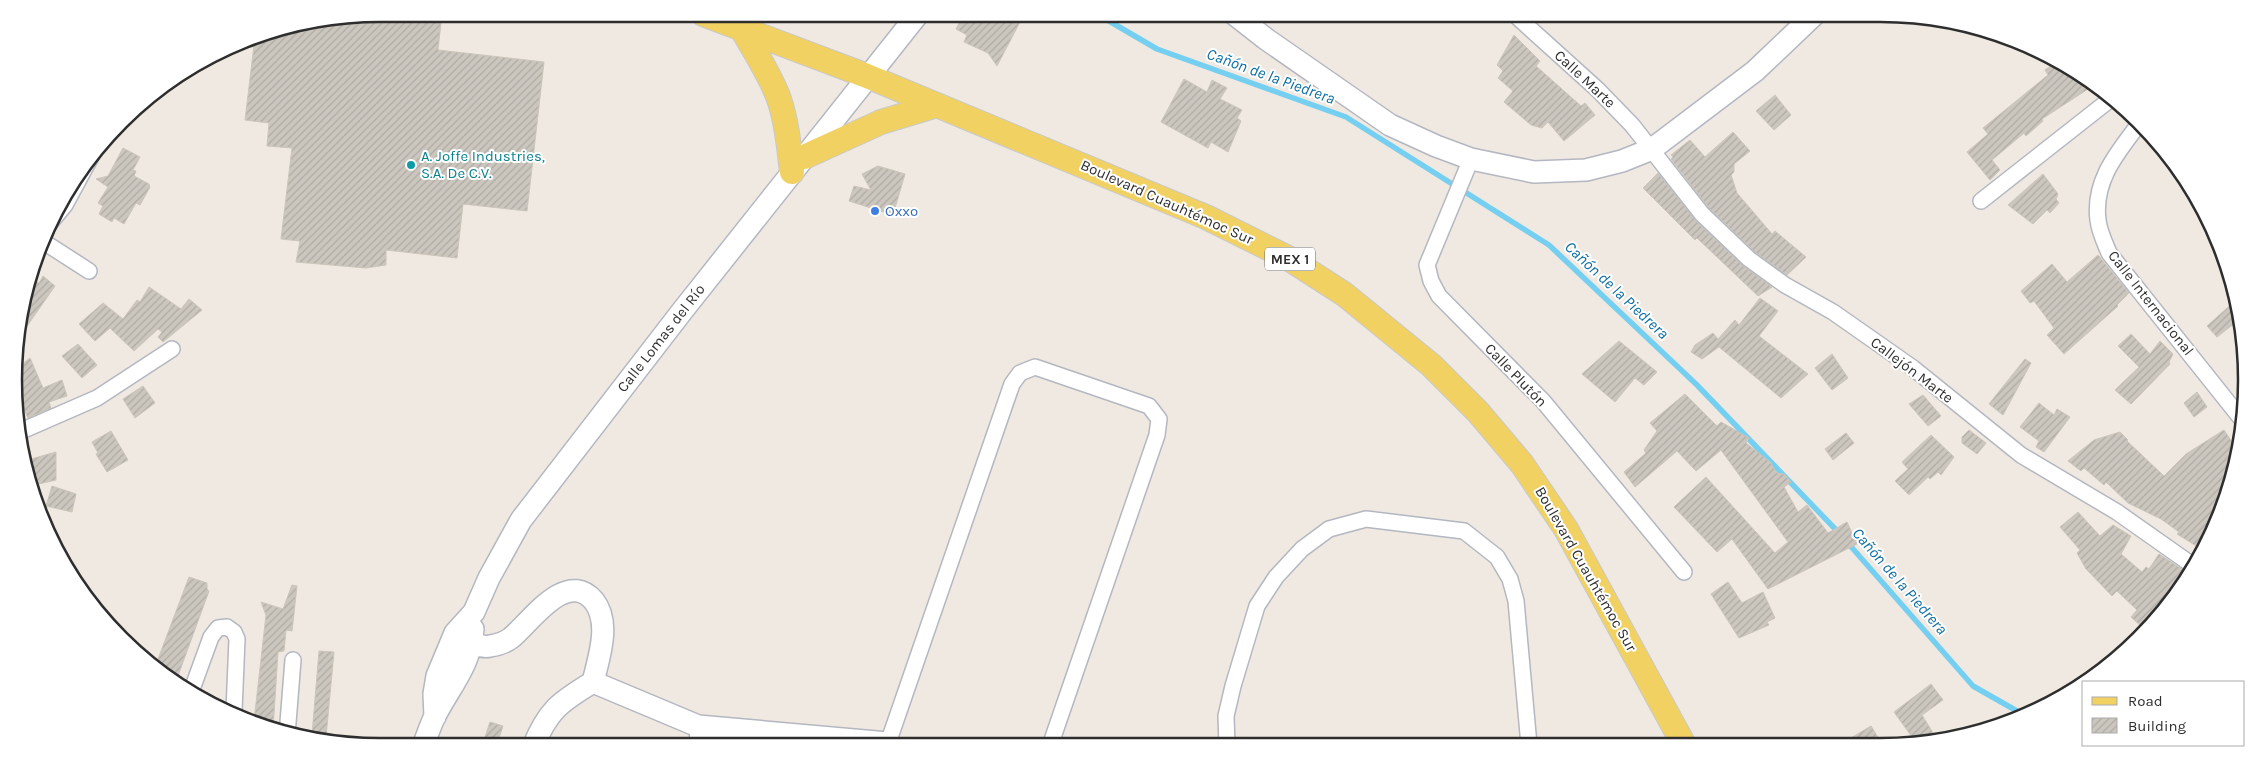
<svg xmlns="http://www.w3.org/2000/svg" width="2260" height="761" viewBox="0 0 2260 761" font-family="Karla,sans-serif">
	<defs>
		<pattern id="building-hatch" width="6" height="6" patternUnits="userSpaceOnUse" patternTransform="scale(1.25)"><rect width="6" height="6" fill="#cbc7bf"/><path d="M-1 1l2-2M0 6l6-6M5 7l2-2" fill="none" stroke="#afaba4"/></pattern>
	</defs>
	<rect width="100%" height="100%" fill="#efe9e1"/>
	<g fill="none" stroke-linecap="round" stroke-linejoin="round">
		<path stroke="#75cff0" stroke-width="5.5" d="M 1097,14 L 1157,49 L 1346,117 L 1549,245 L 1697,385 L 1839,533
			M 1847,542 L 1973,686 L 2024,715"/>
	</g>
	<path fill="url(#building-hatch)" stroke="#cbc5ba" d="M 380,14 L 442,14 L 438,50 L 544,62 L 527,211 L 463,204 L 457,258 L 386,250 L 386,265 L 366,268 L 296,262 L 300,241 L 281,239 L 292,148 L 267,146 L 269,123 L 245,120 L 255,37 L 309,21 Z
		M 964,14 L 1002,14 L 1020,22 L 997,66 L 988,53 L 964,42 L 967,35 L 956,29 Z
		M 1514,35 L 1540,61 L 1536,66 L 1581,106 L 1585,103 L 1595,115 L 1564,141 L 1548,122 L 1542,128 L 1531,125 L 1504,102 L 1513,91 L 1498,78 L 1503,71 L 1497,65 Z
		M 2056,62 L 2063,71 L 2068,68 L 2079,75 L 2088,89 L 2042,119 L 2043,121 L 2026,136 L 2024,133 L 1992,160 L 2000,170 L 1990,180 L 1967,152 L 1988,134 L 1983,128 L 2048,75 L 2045,70 Z
		M 1184,79 L 1207,92 L 1212,80 L 1227,88 L 1220,99 L 1242,110 L 1237,118 L 1241,121 L 1228,152 L 1211,142 L 1208,148 L 1161,122 Z
		M 1775,95 L 1791,115 L 1774,130 L 1756,111 Z
		M 1733,132 L 1750,151 L 1734,164 L 1734,172 L 1731,175 L 1737,193 L 1772,234 L 1775,231 L 1806,257 L 1787,275 L 1755,252 L 1709,208 L 1671,159 L 1673,157 L 1671,155 L 1690,140 L 1705,157 Z
		M 123,148 L 140,157 L 133,170 L 136,171 L 134,176 L 149,184 L 150,187 L 140,205 L 136,203 L 124,224 L 114,218 L 112,222 L 99,214 L 103,206 L 98,203 L 108,187 L 96,179 L 108,176 Z
		M 878,166 L 905,174 L 893,215 L 849,201 L 854,186 L 871,190 L 862,174 Z
		M 1658,173 L 1696,221 L 1743,266 L 1772,287 L 1758,296 L 1697,238 L 1695,240 L 1643,188 Z
		M 2043,174 L 2058,194 L 2056,199 L 2059,203 L 2050,213 L 2047,210 L 2033,224 L 2008,205 Z
		M 2098,255 L 2129,293 L 2117,305 L 2118,306 L 2064,354 L 2047,335 L 2054,328 L 2034,301 L 2030,303 L 2021,291 L 2052,264 L 2067,282 Z
		M 43,276 L 55,286 L 18,339 L 17,333 L 33,279 L 39,283 Z
		M 149,287 L 181,309 L 189,299 L 202,310 L 163,342 L 158,337 L 162,332 L 158,329 L 134,351 L 110,328 L 95,341 L 79,324 L 103,303 L 123,319 L 137,300 L 140,302 Z
		M 1760,298 L 1778,311 L 1759,336 L 1808,374 L 1781,398 L 1719,347 L 1702,359 L 1691,352 L 1695,345 L 1713,333 L 1718,339 L 1735,320 L 1739,325 Z
		M 2236,300 L 2240,319 L 2217,337 L 2207,326 Z
		M 2131,334 L 2150,354 L 2160,341 L 2173,354 L 2169,362 L 2170,364 L 2131,404 L 2115,390 L 2139,367 L 2118,346 Z
		M 1619,341 L 1657,372 L 1644,385 L 1635,378 L 1615,402 L 1582,374 Z
		M 78,344 L 97,365 L 82,378 L 62,356 Z
		M 1832,354 L 1848,378 L 1832,390 L 1815,368 Z
		M 30,358 L 43,388 L 62,380 L 67,396 L 49,402 L 51,408 L 28,418 L 19,398 L 15,401 L 16,369 Z
		M 2025,359 L 2031,363 L 2003,415 L 1989,404 Z
		M 143,386 L 155,403 L 135,418 L 123,399 Z
		M 2197,392 L 2207,407 L 2194,417 L 2184,403 Z
		M 1685,394 L 1717,426 L 1721,422 L 1749,438 L 1746,443 L 1770,462 L 1777,473 L 1784,474 L 1791,482 L 1784,487 L 1798,512 L 1807,505 L 1828,533 L 1847,522 L 1857,544 L 1768,589 L 1732,539 L 1717,552 L 1674,507 L 1706,477 L 1775,553 L 1788,542 L 1721,450 L 1696,471 L 1677,451 L 1635,487 L 1624,472 L 1646,453 L 1644,450 L 1657,431 L 1650,423 Z
		M 1923,395 L 1941,416 L 1928,426 L 1909,404 Z
		M 2039,403 L 2054,415 L 2057,409 L 2070,417 L 2044,452 L 2036,447 L 2039,441 L 2020,427 Z
		M 1969,430 L 1986,443 L 1977,454 L 1962,443 L 1962,437 Z
		M 2224,430 L 2232,442 L 2240,437 L 2234,475 L 2214,523 L 2198,547 L 2177,534 L 2179,532 L 2161,519 L 2128,503 L 2106,482 L 2104,485 L 2084,468 L 2081,471 L 2068,461 L 2094,440 L 2120,432 L 2128,440 L 2127,441 L 2164,476 L 2186,454 Z
		M 111,431 L 128,460 L 107,472 L 96,454 L 98,453 L 92,442 Z
		M 1846,433 L 1854,443 L 1833,460 L 1825,449 Z
		M 1931,435 L 1954,457 L 1941,475 L 1938,472 L 1930,479 L 1928,477 L 1909,495 L 1895,481 L 1908,469 L 1902,462 Z
		M 56,452 L 56,480 L 34,485 L 33,481 L 29,482 L 26,475 L 24,461 Z
		M 52,486 L 76,494 L 72,512 L 46,506 Z
		M 2078,512 L 2100,536 L 2113,525 L 2131,536 L 2121,554 L 2142,572 L 2146,567 L 2149,569 L 2159,554 L 2189,574 L 2143,628 L 2131,617 L 2137,610 L 2117,591 L 2112,596 L 2086,569 L 2077,553 L 2080,550 L 2060,527 Z
		M 189,577 L 207,583 L 207,589 L 209,591 L 175,684 L 155,667 Z
		M 1728,582 L 1742,603 L 1763,592 L 1775,618 L 1767,622 L 1769,625 L 1739,638 L 1711,594 Z
		M 292,585 L 297,586 L 292,631 L 286,630 L 284,651 L 278,652 L 273,729 L 254,721 L 266,615 L 261,602 L 283,609 Z
		M 319,651 L 334,652 L 326,737 L 312,735 Z
		M 1931,684 L 1943,700 L 1922,715 L 1938,741 L 1917,744 L 1894,712 Z
		M 490,722 L 503,726 L 498,741 L 485,737 Z
		M 1871,726 L 1882,744 L 1841,744 Z"/>
	<g fill="none" stroke-linecap="round" stroke-linejoin="round">
		<defs>
			<path id="street" d="M 1514,14 L 1597,89 L 1632,125 L 1702,214 L 1749,259 L 1785,285 L 1833,312 L 1913,368 L 2021,455 L 2117,512 L 2195,567
				M 2139,124 C 2117,153 2093,181 2098,220 C 2099,231 2105,243 2109,253 L 2243,421
				M 1471,159 L 1427,265 L 1431,281 L 1439,296 L 1543,401 L 1684,572
				M 1981,201 L 2112,98
				M 50,223 L 65,205 L 92,155
				M 44,242 L 89,271
				M 19,432 L 97,398 L 172,349
				M 191,692 L 211,637 L 218,628 L 227,627 L 234,632 L 237,639 L 234,711
				M 287,735 L 293,660
				M 887,746 L 1012,384 L 1020,373 L 1035,367 L 1149,406 L 1159,419 L 1157,435 L 1050,746
				M 1227,746 L 1226,716 L 1233,686 L 1257,606 L 1276,577 L 1302,549 L 1329,529 L 1366,519 L 1464,531 L 1497,557 L 1510,579 L 1516,601 L 1529,745
				M 697,747 L 698,726
				M 716,747 L 729,730"/>
			<path id="secondary" d="M 1234,14 L 1266,39 L 1390,125 L 1436,146 L 1471,159 L 1534,172 L 1586,170 L 1622,161 L 1652,149 L 1755,71 L 1815,14
				M 455,633 C 464,638 478,649 490,646 C 496,645 506,642 511,638 C 530,623 566,568 594,601 C 611,623 599,657 593,682 C 560,702 548,710 533,747
				M 593,682 L 698,726 L 888,743
				M 435,717 L 434,694 L 437,676 L 455,633 L 474,612 L 489,578 L 521,520 L 683,310 L 918,14
				M 423,747 C 426,738 430,727 434,718 C 448,689 472,664 473,629"/>
			<path id="primary" d="M 703,14 L 867,76 L 1206,217 L 1288,258 L 1344,294 L 1431,365 L 1478,412 L 1522,464 L 1566,529 L 1684,745
				M 741,27 C 754,51 770,74 779,99 C 787,123 789,147 792,172
				M 804,157 L 881,122 L 937,105"/>
		</defs>
		<use href="#street" stroke="#b4b7c1" stroke-width="18"/>
		<use href="#secondary" stroke="#b4b7c1" stroke-width="24"/>
		<use href="#primary" stroke="#c9c9c9" stroke-width="26"/>
		<use href="#street" stroke="#fff" stroke-width="15"/>
		<use href="#secondary" stroke="#fff" stroke-width="21"/>
		<use href="#primary" stroke="#f2d163" stroke-width="24"/>
	</g>
	<circle fill="#0f9aa8" stroke="#fff" stroke-width="2" cx="411" cy="165" r="5"/>
	<circle fill="#3f7fe0" stroke="#fff" stroke-width="2" cx="875" cy="211" r="5"/>
	<g text-anchor="middle" dominant-baseline="central" stroke-width="4" stroke-linejoin="round" paint-order="stroke">
		<rect fill="#fff" stroke="#6d6d6d" stroke-width="1" x="1265" y="247.5" width="50" height="23" rx="4"/>
		<g font-size="14" font-weight="bold" fill="#2e2e2e">
			<text x="1290" y="259">MEX 1</text>
		</g>
		<g font-size="15" fill="#2e2e2e" stroke="#fff">
			<text transform="translate(1585 79) rotate(43)">Calle Marte</text>
			<text transform="translate(1167 202) rotate(24)">Boulevard Cuauhtémoc Sur</text>
			<text transform="translate(2151 303) rotate(52)">Calle Internacional</text>
			<text transform="translate(661 338) rotate(-52)">Calle Lomas del Río</text>
			<text transform="translate(1912 370) rotate(37)">Callejón Marte</text>
			<text transform="translate(1516 375) rotate(46)">Calle Plutón</text>
			<text transform="translate(1586 569) rotate(60)">Boulevard Cuauhtémoc Sur</text>
		</g>
		<g font-size="15" fill="#0d838f" stroke="#fff" text-anchor="start">
			<text x="421" y="156">A. Joffe Industries,<tspan x="421" dy="17">S.A. De C.V.</tspan></text>
		</g>
		<g font-size="15" fill="#366cbe" stroke="#fff" text-anchor="start">
			<text x="885" y="211">Oxxo</text>
		</g>
		<g font-size="16" font-style="italic" fill="#0d6fa3" stroke="#fff">
			<text transform="translate(1271 76) rotate(20)">Cañón de la Piedrera</text>
			<text transform="translate(1617 290) rotate(43)">Cañón de la Piedrera</text>
			<text transform="translate(1900 581) rotate(49)">Cañón de la Piedrera</text>
		</g>
	</g>
	<path d="M0 0H2260V761H0ZM380 22H1880A358 358 0 0 1 2238 380V380A358 358 0 0 1 1880 738H380A358 358 0 0 1 22 380V380A358 358 0 0 1 380 22Z" fill="#fff" fill-rule="evenodd"/>
	<path fill="none" stroke="#2e2e2e" stroke-width="2.5" d="M380 22H1880A358 358 0 0 1 2238 380V380A358 358 0 0 1 1880 738H380A358 358 0 0 1 22 380V380A358 358 0 0 1 380 22Z"/>
	<rect x="2082" y="681" width="162" height="65" fill="#ffffff" stroke="#ababab"/>
	<rect x="2092" y="697" width="25" height="8" fill="#f2d163" stroke="#ababab"/>
	<text x="2128" y="706" font-size="15" fill="#2e2e2e">Road</text>
	<rect x="2092" y="718" width="25" height="15" fill="url(#building-hatch)" stroke="#ababab"/>
	<text x="2128" y="731" font-size="15" fill="#2e2e2e">Building</text>
</svg>
